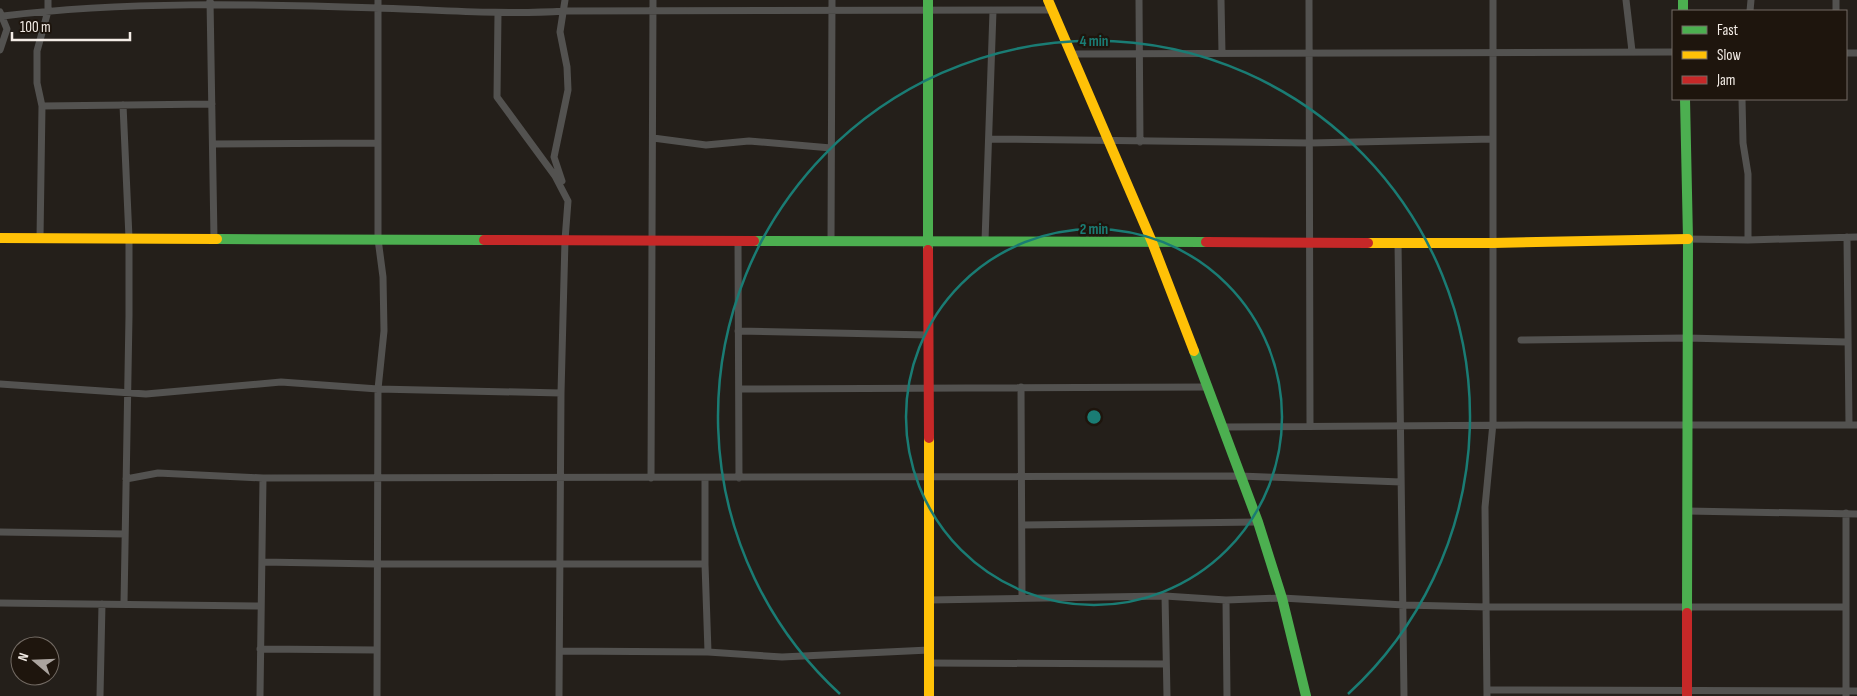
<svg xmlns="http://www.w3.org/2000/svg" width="1857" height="696" viewBox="0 0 1857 696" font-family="'Sofia Sans Condensed',sans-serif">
	<rect width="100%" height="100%" fill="#241f1a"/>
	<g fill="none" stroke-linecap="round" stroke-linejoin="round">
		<path stroke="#535250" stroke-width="7" d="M 210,0 L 214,238
			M 1139,0 L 1140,142
			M 1221,0 L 1222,53
			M 1309,0 L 1310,426
			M 1626,0 L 1632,51
			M 1750,11 L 1751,0
			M 1836,11 L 1836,0
			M 0,12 L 7,29 L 0,50
			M 498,13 L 497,97 L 555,176 L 568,201 L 565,240 L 561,393 L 559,696
			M 3,16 C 125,1 256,4 379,8 C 441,10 503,15 565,11 L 1052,10
			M 1846,53 L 1857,53
			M 1071,54 L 1673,52
			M 1742,99 L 1743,143 L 1748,174 L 1748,240
			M 123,105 L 129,238 L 129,316 L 124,604
			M 42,106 L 212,104
			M 653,138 L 706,145 L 749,141 L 831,148
			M 989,139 L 1310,143 L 1493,139
			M 213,144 L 378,143
			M 562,181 L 554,157 L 568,90 L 567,67 L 560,32 L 565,0
			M 1847,237 L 1849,425
			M 40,238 L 42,106 L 37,83 L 37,51 L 48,11 L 48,0
			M 1688,239 L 1748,240 L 1857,237
			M 738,240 L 739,478
			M 831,241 L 832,0
			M 985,241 L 993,11
			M 1398,242 L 1404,696
			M 738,331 L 929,335
			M 1521,340 L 1686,338 L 1846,342
			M 0,384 L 146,394 L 281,382 L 378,389 L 561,393
			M 1021,387 L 1022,597
			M 739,389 L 1208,387
			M 1223,427 C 1434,425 1646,424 1857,425
			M 651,478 L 653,0
			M 705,478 L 705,564 L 708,652
			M 126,479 L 158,473 L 263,478 L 1240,476 L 1401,482
			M 1687,511 L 1857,514
			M 1846,513 L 1846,696
			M 1023,525 L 1258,522
			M 0,532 L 125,534
			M 262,562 L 377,564 L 705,564
			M 1165,596 L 1167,696
			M 929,600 L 1165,596 L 1226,600 L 1282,598 L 1404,605 L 1487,607 L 1846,607
			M 1226,600 L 1227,696
			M 0,603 L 261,606
			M 260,649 L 377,650
			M 560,651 L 708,652 L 782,657 L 929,650
			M 929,663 L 1166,664
			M 1487,690 L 1857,691
			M 100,696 L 102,604
			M 260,696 L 263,478
			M 377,696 L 378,389 L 384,331 L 383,277 L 378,239 L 378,0
			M 1487,696 L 1485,507 L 1493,423 L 1493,0"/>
		<path stroke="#4caf50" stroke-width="10" d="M 928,0 L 928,250
			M 1683,0 L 1683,11
			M 1685,99 L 1688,239 L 1687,613
			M 217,239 L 484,240
			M 754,241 L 1206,242
			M 1194,351 L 1258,522 L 1282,598 L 1306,696"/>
		<path stroke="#ffc107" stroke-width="10" d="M 1048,0 L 1152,242 L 1194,351
			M 0,238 L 217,239
			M 1368,243 L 1493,243 L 1688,239
			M 929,438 L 929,696"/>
		<path stroke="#c62828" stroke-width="10" d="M 484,240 L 754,241
			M 1206,242 L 1368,243
			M 928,250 L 929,438
			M 1687,696 L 1687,613"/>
	</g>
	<g fill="none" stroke="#1a7c74" stroke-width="2.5">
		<circle cx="1094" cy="417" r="188"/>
		<path d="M840 694A376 376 0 1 1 1348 694"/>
	</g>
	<circle cx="1094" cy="417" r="8" fill="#1a7c74" stroke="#1e150d" stroke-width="2.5"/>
	<g font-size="15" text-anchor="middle" font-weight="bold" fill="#1a7c74" stroke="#1e150d" stroke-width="4.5" stroke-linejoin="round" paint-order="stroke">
		<text x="1094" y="46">4 min</text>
		<text x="1094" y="234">2 min</text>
	</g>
	<rect x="1672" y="10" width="175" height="90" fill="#1e150d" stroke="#736b64"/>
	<rect x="1682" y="26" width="25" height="8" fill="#4caf50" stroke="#736b64"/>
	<text x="1717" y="35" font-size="15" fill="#f3ece6">Fast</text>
	<rect x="1682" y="51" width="25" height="8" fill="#ffc107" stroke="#736b64"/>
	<text x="1717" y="60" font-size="15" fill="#f3ece6">Slow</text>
	<rect x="1682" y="76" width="25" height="8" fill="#c62828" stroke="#736b64"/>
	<text x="1717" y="85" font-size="15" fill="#f3ece6">Jam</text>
	<g transform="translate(35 661) rotate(289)"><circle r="24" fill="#1e150d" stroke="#736b64"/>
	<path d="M0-4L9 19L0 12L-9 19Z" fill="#aba49f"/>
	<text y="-8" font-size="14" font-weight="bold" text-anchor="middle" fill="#f3ece6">N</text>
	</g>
	<path d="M12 32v8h118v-8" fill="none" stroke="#f3ece6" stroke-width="2.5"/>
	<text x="20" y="32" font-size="15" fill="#f3ece6" stroke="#1e150d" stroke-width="4" paint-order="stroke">100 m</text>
</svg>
